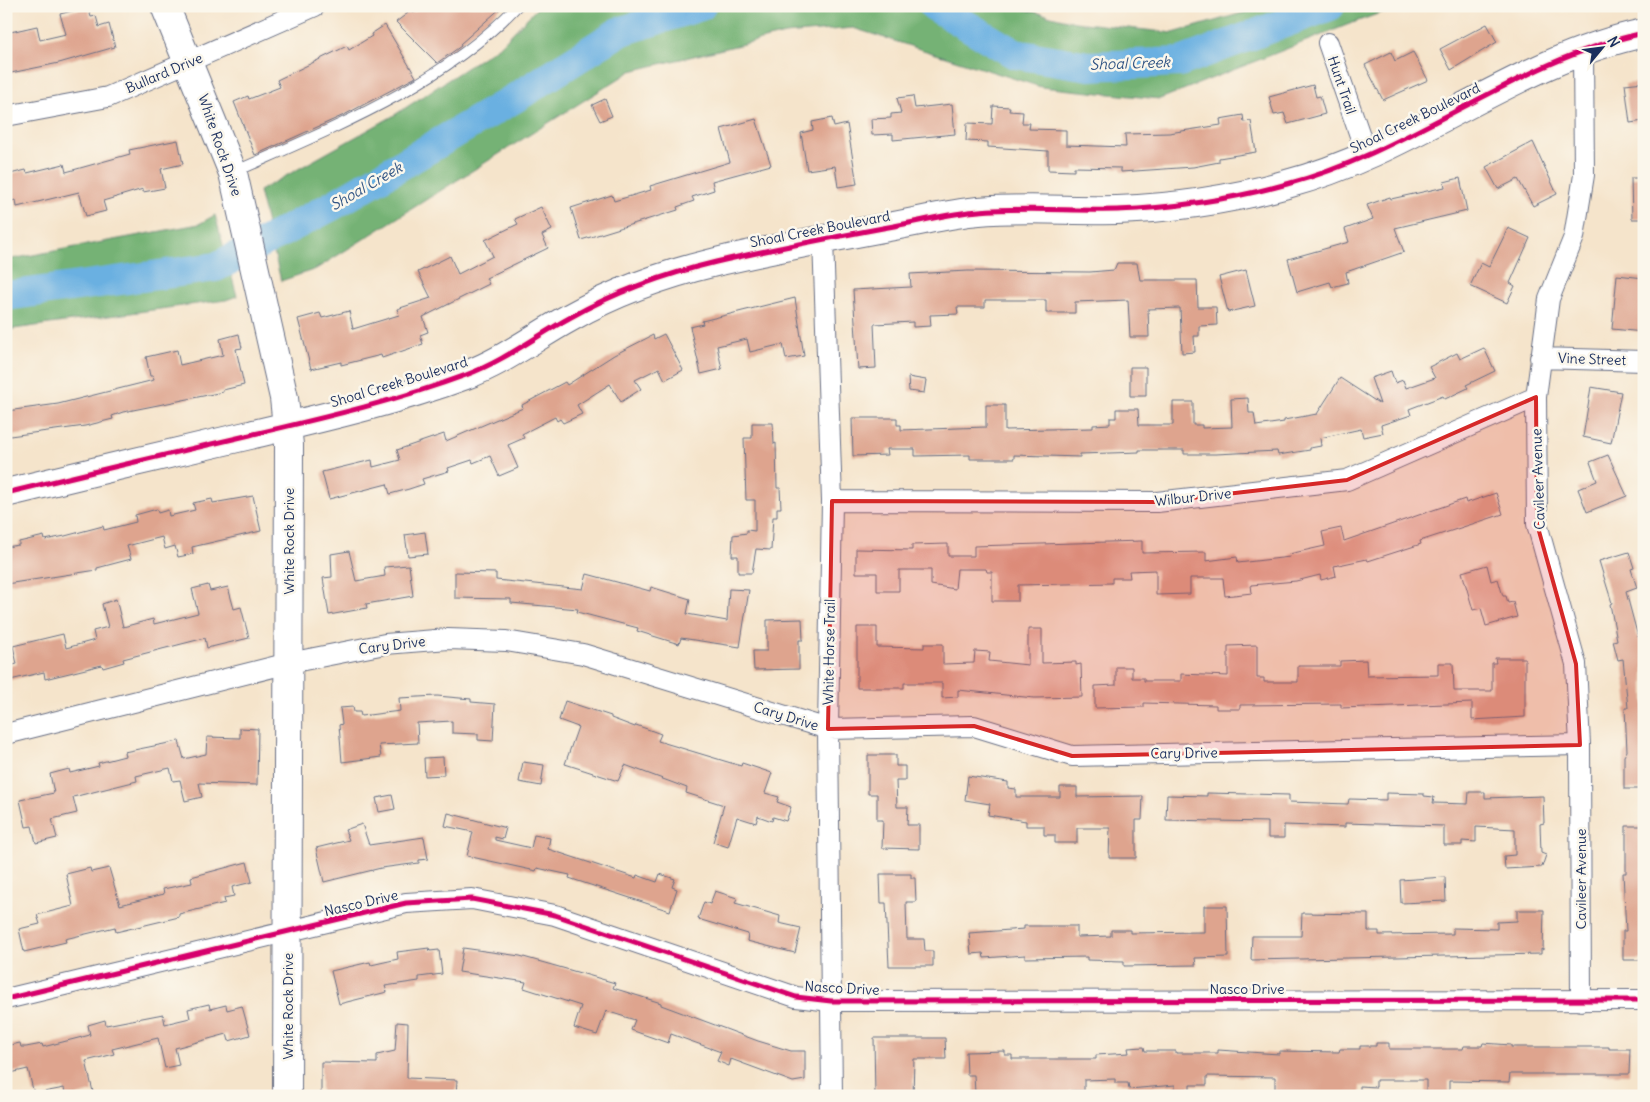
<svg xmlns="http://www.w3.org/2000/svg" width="1650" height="1102" viewBox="0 0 1650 1102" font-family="Delius,sans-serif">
	<rect width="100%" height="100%" fill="#fbf7ec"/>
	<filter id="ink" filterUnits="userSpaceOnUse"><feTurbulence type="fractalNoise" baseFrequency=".02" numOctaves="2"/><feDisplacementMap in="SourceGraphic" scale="10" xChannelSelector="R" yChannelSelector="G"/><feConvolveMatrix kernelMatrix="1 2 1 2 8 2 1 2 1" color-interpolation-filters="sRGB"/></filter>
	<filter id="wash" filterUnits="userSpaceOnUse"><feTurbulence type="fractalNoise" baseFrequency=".0096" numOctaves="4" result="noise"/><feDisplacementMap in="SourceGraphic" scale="20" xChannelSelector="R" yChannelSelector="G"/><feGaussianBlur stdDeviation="1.12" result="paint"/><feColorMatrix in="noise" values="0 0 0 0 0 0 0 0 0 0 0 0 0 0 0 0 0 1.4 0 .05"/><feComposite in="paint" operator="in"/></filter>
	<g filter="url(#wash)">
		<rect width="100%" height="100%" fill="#f5e4cb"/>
		<path fill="#74b274" stroke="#487069" d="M 539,6 L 1011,6 L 1075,22 L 1173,33 L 1267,6 L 1400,6 L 1347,25 L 1160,99 L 1041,87 L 853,28 L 785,34 L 631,71 L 316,269 L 281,281 L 259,191 L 393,116 L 501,45 Z
			M 215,215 L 237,296 L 226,300 L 6,330 L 6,260 L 199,224 Z"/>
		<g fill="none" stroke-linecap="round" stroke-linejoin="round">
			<path stroke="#6bb0e1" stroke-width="30" d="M 934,6 L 1015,54 L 1089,66 L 1180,62 L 1330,6
				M 6,296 L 216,267 L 330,207 L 515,98 L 619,32 L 701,6"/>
		</g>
		<g id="blocks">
			<path fill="#dea48e" d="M 422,6 L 503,6 L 460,44 L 461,46 L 437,63 L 396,22 L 412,10 L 414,12 Z
				M 88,7 L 91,17 L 96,16 L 99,27 L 109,24 L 115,47 L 59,63 L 6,74 L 6,33 L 37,26 L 40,40 L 66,34 L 60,14 Z
				M 1487,24 L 1497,42 L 1451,70 L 1440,49 Z
				M 385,25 L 416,77 L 344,115 L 255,155 L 234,102 L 248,96 L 249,99 L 280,87 L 277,80 L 347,46 L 349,50 L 372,36 L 371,34 Z
				M 1391,52 L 1395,61 L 1413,52 L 1428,80 L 1383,100 L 1365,65 Z
				M 1644,82 L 1644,121 L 1630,123 L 1625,84 Z
				M 1313,85 L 1316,97 L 1320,96 L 1325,114 L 1288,124 L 1284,113 L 1274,115 L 1269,97 Z
				M 913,96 L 915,108 L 952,104 L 955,134 L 893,140 L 893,134 L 872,135 L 871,119 L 891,118 L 891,114 L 901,113 L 897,98 Z
				M 605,99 L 612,116 L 600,121 L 592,105 Z
				M 993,106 L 1010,107 L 1009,111 L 1023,112 L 1022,123 L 1030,123 L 1029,129 L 1066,130 L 1066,145 L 1126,147 L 1125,134 L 1169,133 L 1221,125 L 1220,119 L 1243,115 L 1244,122 L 1251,121 L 1256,152 L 1219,158 L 1219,162 L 1193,167 L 1121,172 L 1121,168 L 1074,167 L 1074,171 L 1048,170 L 1048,151 L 988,147 L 988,142 L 966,141 L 967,123 L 992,124 Z
				M 832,118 L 834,127 L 847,124 L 857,184 L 838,187 L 835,166 L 807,170 L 801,133 L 813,130 L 812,122 Z
				M 756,119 L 771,165 L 712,181 L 714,190 L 692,197 L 694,201 L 677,207 L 678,210 L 581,240 L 571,208 L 612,195 L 614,201 L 651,190 L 650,186 L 730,162 L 721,129 Z
				M 178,140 L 183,164 L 161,169 L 165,188 L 143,192 L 143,189 L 103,201 L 106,211 L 86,216 L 79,192 L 17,207 L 16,200 L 6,202 L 6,175 L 26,170 L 27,173 L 64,164 L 66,172 L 130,154 L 129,150 Z
				M 1533,142 L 1557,194 L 1533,206 L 1518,179 L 1498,189 L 1486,167 Z
				M 1460,178 L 1467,211 L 1395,228 L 1404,252 L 1346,272 L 1348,283 L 1332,287 L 1330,282 L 1297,292 L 1288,259 L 1349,242 L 1345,229 L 1373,219 L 1367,205 L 1390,197 L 1391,199 L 1445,187 L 1444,182 Z
				M 1631,178 L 1644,178 L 1644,219 L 1632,219 Z
				M 541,207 L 552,230 L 542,235 L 548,248 L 486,278 L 489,284 L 423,317 L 428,332 L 420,335 L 423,344 L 382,358 L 381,355 L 341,365 L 341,362 L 311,369 L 298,319 L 320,313 L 322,318 L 349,311 L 353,329 L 399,315 L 397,309 L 431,298 L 418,272 L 450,256 L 458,274 L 493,256 L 485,240 L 518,224 L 515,219 Z
				M 1508,228 L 1530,238 L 1510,283 L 1515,286 L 1507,303 L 1470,286 L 1481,263 L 1489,267 Z
				M 1117,263 L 1137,263 L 1140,280 L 1197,280 L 1198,307 L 1216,307 L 1217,325 L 1199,326 L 1199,336 L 1194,336 L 1195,352 L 1182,353 L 1180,308 L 1148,309 L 1149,337 L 1130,337 L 1128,300 L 1075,302 L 1075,313 L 1046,313 L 1046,300 L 985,300 L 985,307 L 957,307 L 958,314 L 930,315 L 931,326 L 913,327 L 913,322 L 874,324 L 876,368 L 858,369 L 853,290 L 911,287 L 910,274 L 968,271 L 1090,272 L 1114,270 Z
				M 1246,270 L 1255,306 L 1228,312 L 1219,277 Z
				M 1617,275 L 1644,278 L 1644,332 L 1612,329 Z
				M 795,298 L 804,356 L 786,359 L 783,344 L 750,352 L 747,339 L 717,346 L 722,369 L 701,374 L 690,327 L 703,324 L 702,321 Z
				M 239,334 L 242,348 L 236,349 L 244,385 L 223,390 L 223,392 L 123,412 L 112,416 L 113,419 L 85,426 L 10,436 L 7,411 L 58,404 L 154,380 L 153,376 L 150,376 L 146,357 L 177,350 L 180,365 L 223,355 L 220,339 Z
				M 664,334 L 683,370 L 665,380 L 659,368 L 635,380 L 641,389 L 621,402 L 610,384 L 577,405 L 582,414 L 563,423 L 560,419 L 557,421 L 555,417 L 522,434 L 524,438 L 508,445 L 518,468 L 499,476 L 490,456 L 473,463 L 472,460 L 448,468 L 449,471 L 422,479 L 424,484 L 409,489 L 390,494 L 387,484 L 329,499 L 322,472 L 372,460 L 373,467 L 400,460 L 397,450 L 444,434 L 446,441 L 523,408 L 522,405 L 565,382 L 567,385 L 614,355 L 653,335 L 654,339 Z
				M 1484,348 L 1495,371 L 1466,385 L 1468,388 L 1445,399 L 1443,396 L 1409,409 L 1411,415 L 1381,425 L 1383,433 L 1363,437 L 1361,429 L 1320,438 L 1321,446 L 1310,448 L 1310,450 L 1278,455 L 1277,451 L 1216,454 L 1184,454 L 1184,450 L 1139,450 L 1139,452 L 1080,454 L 1080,457 L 1014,455 L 1014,459 L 970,459 L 970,455 L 915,456 L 915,449 L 887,449 L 888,455 L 853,456 L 852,418 L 897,418 L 897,425 L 901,425 L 901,430 L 986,427 L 986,405 L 1005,405 L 1005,430 L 1093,428 L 1093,425 L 1110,424 L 1110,418 L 1116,418 L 1116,409 L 1138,409 L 1139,425 L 1173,425 L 1173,402 L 1193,402 L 1193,425 L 1202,425 L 1202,428 L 1232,427 L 1231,399 L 1248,398 L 1249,413 L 1254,413 L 1256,426 L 1284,422 L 1284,420 L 1317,414 L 1340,378 L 1380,404 L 1371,378 L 1391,371 L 1395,383 L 1403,380 L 1406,388 L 1435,378 L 1429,367 L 1457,353 L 1460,359 Z
				M 1130,367 L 1146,367 L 1146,396 L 1130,396 Z
				M 908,377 L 926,380 L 924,393 L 909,391 Z
				M 1591,387 L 1621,392 L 1611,443 L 1583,437 Z
				M 752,423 L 773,423 L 774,444 L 776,443 L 777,488 L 780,488 L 781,508 L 777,508 L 777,517 L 773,517 L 771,550 L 756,549 L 752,573 L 738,573 L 738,556 L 732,556 L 733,535 L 747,533 L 747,530 L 755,531 L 755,500 L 746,500 L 744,438 L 752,438 Z
				M 1608,455 L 1627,496 L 1587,512 L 1578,489 L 1597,481 L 1590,462 Z
				M 1496,493 L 1503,514 L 1420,541 L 1421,544 L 1368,561 L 1367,559 L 1334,566 L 1336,576 L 1321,580 L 1320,575 L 1296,581 L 1251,585 L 1252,593 L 1225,596 L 1223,578 L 1190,578 L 1190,594 L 1156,595 L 1156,570 L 1129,571 L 1130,578 L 1112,578 L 1112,583 L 1018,585 L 1018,601 L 992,601 L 992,572 L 987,572 L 986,569 L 957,569 L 955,589 L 931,585 L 931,570 L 899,570 L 899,591 L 877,591 L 877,573 L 856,573 L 856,549 L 912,550 L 912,545 L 948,544 L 948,556 L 974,556 L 974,546 L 1142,541 L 1142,553 L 1206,552 L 1206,561 L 1237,557 L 1238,563 L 1290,557 L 1289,554 L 1325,546 L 1322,532 L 1341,528 L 1344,541 L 1465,499 L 1466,503 Z
				M 253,496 L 261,531 L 192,547 L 193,554 L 178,557 L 175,546 L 165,549 L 162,537 L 127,546 L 131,559 L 97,568 L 97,570 L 6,584 L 6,547 L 19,545 L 19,542 L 44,536 L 45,540 L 65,536 L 103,526 L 104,530 L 136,522 L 135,515 L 157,509 L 158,513 L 168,510 L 169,516 L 195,510 L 193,503 L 212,499 L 213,503 Z
				M 425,532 L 428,554 L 408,556 L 405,535 Z
				M 349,551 L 356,581 L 385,576 L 384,567 L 409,565 L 413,596 L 366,604 L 367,608 L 329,615 L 323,578 L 332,577 L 331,554 Z
				M 1629,552 L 1634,568 L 1631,569 L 1637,588 L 1626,592 L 1638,637 L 1644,636 L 1644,789 L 1624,789 L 1624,756 L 1627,751 L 1625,708 L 1628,708 L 1623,659 L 1618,660 L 1613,641 L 1617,640 L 1610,604 L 1612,603 L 1599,561 Z
				M 1487,565 L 1491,581 L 1498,579 L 1503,596 L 1506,596 L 1508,603 L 1513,602 L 1517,617 L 1486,626 L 1481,608 L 1473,610 L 1462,572 Z
				M 455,572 L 496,573 L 496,580 L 583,589 L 587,574 L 650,591 L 651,587 L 690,599 L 687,614 L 727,621 L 729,589 L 749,590 L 740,647 L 681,638 L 679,644 L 637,631 L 638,628 L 577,612 L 578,609 L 511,603 L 511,599 L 455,598 Z
				M 208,585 L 210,591 L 228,587 L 234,609 L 241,607 L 249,638 L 207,648 L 205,638 L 123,659 L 124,662 L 103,668 L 102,665 L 45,679 L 44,672 L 6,681 L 6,667 L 17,664 L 13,646 L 63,634 L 66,648 L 95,640 L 93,631 L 108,627 L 102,604 L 116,599 L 123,627 L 153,619 L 154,624 L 198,613 L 192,589 Z
				M 802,619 L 803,640 L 799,640 L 799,669 L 754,670 L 753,651 L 767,651 L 767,620 Z
				M 857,627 L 877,627 L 877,647 L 924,648 L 924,644 L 943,644 L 943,664 L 974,663 L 975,651 L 990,652 L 989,661 L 1028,665 L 1028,629 L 1042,629 L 1042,663 L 1076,662 L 1076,665 L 1081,664 L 1082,697 L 1034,698 L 958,690 L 958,697 L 942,698 L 942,683 L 904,683 L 904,688 L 857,688 Z
				M 1257,645 L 1257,678 L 1264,678 L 1264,682 L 1298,682 L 1298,666 L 1340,666 L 1340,661 L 1366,660 L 1367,676 L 1438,675 L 1438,663 L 1453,663 L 1454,691 L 1492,691 L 1492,663 L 1496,663 L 1495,658 L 1525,658 L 1525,717 L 1472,720 L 1472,703 L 1341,708 L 1341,704 L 1240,705 L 1240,709 L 1216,709 L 1216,705 L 1144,703 L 1144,707 L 1095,708 L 1095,686 L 1116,685 L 1116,667 L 1132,667 L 1132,678 L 1144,678 L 1144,681 L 1181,681 L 1181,674 L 1228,676 L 1228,646 Z
				M 437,696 L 471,699 L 471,702 L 495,704 L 493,741 L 478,740 L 478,734 L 452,733 L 452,721 L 417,723 L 418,743 L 379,745 L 381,757 L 342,762 L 339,725 L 342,724 L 340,708 L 353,707 L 354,712 L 360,712 L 361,716 L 400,711 L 399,698 Z
				M 565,701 L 611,716 L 611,718 L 635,727 L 636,725 L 661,734 L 658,741 L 741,766 L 742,763 L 772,773 L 765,793 L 779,797 L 777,802 L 791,807 L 786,821 L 773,817 L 772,821 L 758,816 L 756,823 L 737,817 L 728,847 L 713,842 L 724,805 L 686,793 L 687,788 L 625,765 L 618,781 L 565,764 L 578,727 L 559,720 Z
				M 240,728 L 258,729 L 257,785 L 199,783 L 202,797 L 185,801 L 180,780 L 173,781 L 170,768 L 136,776 L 137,781 L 73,797 L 77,813 L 52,819 L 57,838 L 36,843 L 32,826 L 26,827 L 20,800 L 54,793 L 50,774 L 69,769 L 70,773 L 99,766 L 98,763 L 125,756 L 124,752 L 179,741 L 184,759 L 206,754 L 207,737 L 240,738 Z
				M 868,755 L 896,755 L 896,766 L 905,766 L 905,781 L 896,781 L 897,807 L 908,807 L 907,825 L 919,825 L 919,849 L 882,848 L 883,820 L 877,820 L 877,794 L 868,794 Z
				M 443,757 L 444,775 L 425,776 L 424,758 Z
				M 523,762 L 544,765 L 541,786 L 519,782 Z
				M 968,776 L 1008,782 L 1008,788 L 1016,789 L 1016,797 L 1060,797 L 1060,787 L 1077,787 L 1077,797 L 1143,796 L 1142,820 L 1136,820 L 1136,858 L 1109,858 L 1110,828 L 1077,828 L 1077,843 L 1055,843 L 1055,835 L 1044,835 L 1044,826 L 1026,826 L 1026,821 L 988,815 L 990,804 L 965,800 Z
				M 1469,792 L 1485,792 L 1485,798 L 1543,796 L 1544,823 L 1540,824 L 1541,853 L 1546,855 L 1542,867 L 1505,869 L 1504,856 L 1515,855 L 1515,829 L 1476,827 L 1476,842 L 1462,841 L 1462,845 L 1444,845 L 1444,826 L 1345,823 L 1345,827 L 1284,825 L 1284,838 L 1268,838 L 1268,822 L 1166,820 L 1167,795 L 1207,796 L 1207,793 L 1289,795 L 1289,802 L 1348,804 L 1349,799 L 1386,800 L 1386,793 L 1424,794 L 1424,796 L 1434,797 L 1433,803 L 1468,804 Z
				M 392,795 L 395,809 L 379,812 L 376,798 Z
				M 448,813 L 506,828 L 503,839 L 495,837 L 495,840 L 531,848 L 534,835 L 550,838 L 548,849 L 636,878 L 637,875 L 657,882 L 660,874 L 675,879 L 672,887 L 677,889 L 670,911 L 569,878 L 570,875 L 537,868 L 536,871 L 467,856 L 473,832 L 445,826 Z
				M 362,824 L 369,845 L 424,837 L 428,859 L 419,860 L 419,863 L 381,868 L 324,882 L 316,848 L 349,840 L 345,830 Z
				M 1626,826 L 1644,826 L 1644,960 L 1623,960 L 1623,931 L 1626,931 L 1623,873 L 1626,873 Z
				M 247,862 L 252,882 L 232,887 L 234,896 L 224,898 L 225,903 L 179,914 L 179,917 L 116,932 L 115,927 L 65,939 L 66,942 L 24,952 L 19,929 L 40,924 L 37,915 L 73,906 L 66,874 L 90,868 L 91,872 L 109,868 L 120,905 L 164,894 L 163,889 L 192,883 L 191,877 Z
				M 880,874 L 911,874 L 911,878 L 915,878 L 916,902 L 906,902 L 907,939 L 924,939 L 925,951 L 933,951 L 933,966 L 889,966 L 886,903 L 881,903 Z
				M 1445,877 L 1446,901 L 1401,903 L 1400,880 Z
				M 715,891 L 737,898 L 735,903 L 780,916 L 779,923 L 801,928 L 795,953 L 747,941 L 748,934 L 698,919 L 704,902 L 710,904 Z
				M 1204,906 L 1227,906 L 1228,957 L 1195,958 L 1196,965 L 1124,966 L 1124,961 L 1087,960 L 1087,957 L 1025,958 L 1025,955 L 984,958 L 983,953 L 971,954 L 969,933 L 1024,929 L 1024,926 L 1077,926 L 1077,937 L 1111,936 L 1111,930 L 1130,930 L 1130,933 L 1204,932 Z
				M 1517,910 L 1544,910 L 1543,950 L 1541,949 L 1541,954 L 1251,960 L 1252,936 L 1301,936 L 1302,913 L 1368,914 L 1368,931 L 1379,931 L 1379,935 L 1453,934 L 1453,928 L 1497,929 L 1497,922 L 1517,921 Z
				M 429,948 L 430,951 L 439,950 L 442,974 L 419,977 L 419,981 L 385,986 L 387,992 L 339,1004 L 331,971 L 370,962 L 371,965 L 398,959 L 397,952 Z
				M 463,948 L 520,956 L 591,976 L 615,983 L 613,988 L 661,1003 L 661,1005 L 758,1041 L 791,1051 L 805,1051 L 805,1080 L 793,1082 L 731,1059 L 729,1066 L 717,1061 L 721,1052 L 671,1034 L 668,1043 L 631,1030 L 635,1020 L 606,1011 L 597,1035 L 574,1028 L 581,1006 L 524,988 L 526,982 L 459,972 Z
				M 209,1004 L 210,1009 L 226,1005 L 227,1010 L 242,1006 L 250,1035 L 229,1041 L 227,1034 L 175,1048 L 179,1065 L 165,1068 L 158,1038 L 112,1049 L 114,1054 L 86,1061 L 93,1092 L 77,1096 L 66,1096 L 64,1088 L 34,1094 L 28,1069 L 6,1074 L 6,1046 L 20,1043 L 21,1047 L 26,1047 L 42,1044 L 43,1047 L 90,1035 L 88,1025 L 105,1020 L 106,1025 L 163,1014 L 165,1024 L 190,1018 L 188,1009 Z
				M 397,1022 L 408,1023 L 407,1078 L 457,1080 L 456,1096 L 321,1096 L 321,1062 L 377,1063 L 377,1055 L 395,1051 Z
				M 874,1038 L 945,1038 L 946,1059 L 914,1059 L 913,1096 L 875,1096 Z
				M 1376,1043 L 1389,1043 L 1389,1049 L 1463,1049 L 1464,1046 L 1482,1046 L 1483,1043 L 1511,1045 L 1511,1047 L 1609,1047 L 1609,1049 L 1630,1049 L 1629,1074 L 1510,1074 L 1509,1082 L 1449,1081 L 1449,1096 L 1426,1096 L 1426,1080 L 1376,1080 L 1376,1087 L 1360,1086 L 1360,1096 L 1339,1096 L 1275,1093 L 1275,1077 L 1207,1076 L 1207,1085 L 1190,1085 L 1190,1095 L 1175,1095 L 1175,1085 L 1129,1089 L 1128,1083 L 1115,1083 L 1115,1079 L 1084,1080 L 1084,1091 L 1070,1091 L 1070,1096 L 986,1096 L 987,1093 L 975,1093 L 974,1075 L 967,1075 L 966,1052 L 1005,1051 L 1005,1055 L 1012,1055 L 1012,1059 L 1096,1059 L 1096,1055 L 1129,1053 L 1128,1048 L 1144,1047 L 1145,1051 L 1176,1051 L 1176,1053 L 1218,1053 L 1218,1050 L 1279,1054 L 1279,1051 L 1339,1052 L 1340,1049 L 1360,1049 L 1360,1046 L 1376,1046 Z"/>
		</g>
	</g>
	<g filter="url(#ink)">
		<use href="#blocks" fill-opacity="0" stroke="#676e84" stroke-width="1"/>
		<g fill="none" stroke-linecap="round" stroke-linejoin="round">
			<defs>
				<path id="lane" d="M 234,172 C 331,129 443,85 517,6"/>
				<path id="street" d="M 1328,43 L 1367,156
					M 6,116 L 108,97 L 315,6
					M 823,239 L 832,501 L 828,729 L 832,1096
					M 1540,358 L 1644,361
					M 832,501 L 1157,502 L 1347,480 L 1536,397
					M 6,734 L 289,663 L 385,644 L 448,639 L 506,641 L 583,654 L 828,729 L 974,726 L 1072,756 L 1580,745
					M 6,999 L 406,903 L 472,899 L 555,915 L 796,997 L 831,1001 L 1644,1000
					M 1581,1001 L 1580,745 L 1576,664 L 1537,524 L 1536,397 L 1549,299 L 1574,237 L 1584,175 L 1583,50"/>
				<path id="secondary" d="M 165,6 L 233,173 L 284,398 L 289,445 L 287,1096
					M 6,493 C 87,473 169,454 250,435 C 322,418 396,401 466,375 C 504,361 536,336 571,317 C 617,291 666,274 716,262 C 775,248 835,237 894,226 C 922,221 951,213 979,211 C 1025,207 1071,211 1117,210 C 1173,208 1233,199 1287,184 C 1413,151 1516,60 1644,33"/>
			</defs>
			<use href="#lane" stroke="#676e84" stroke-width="12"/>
			<use href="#street" stroke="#676e84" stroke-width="22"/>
			<use href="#secondary" stroke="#676e84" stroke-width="30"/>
			<use href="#lane" stroke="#fff" stroke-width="10"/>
			<use href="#street" stroke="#fff" stroke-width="20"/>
			<use href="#secondary" stroke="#fff" stroke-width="28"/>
			<defs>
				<path id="cycleway" d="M 6,493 C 87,473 169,454 250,435 C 322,418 396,401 466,375 C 504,361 536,336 571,317 C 617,291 666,274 716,262 C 775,248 835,237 894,226 C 922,221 951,213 979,211 C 1025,207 1071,211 1117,210 C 1173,208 1233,199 1287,184 C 1413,151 1516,60 1644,33
					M 6,999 L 406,903 L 472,899 L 555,915 L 796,997 L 831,1001 L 1644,1000"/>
			</defs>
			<use href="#cycleway" stroke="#fbf7ec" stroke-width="8"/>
			<use href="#cycleway" stroke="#d6006c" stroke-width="5"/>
		</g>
	</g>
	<path fill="#d62828" fill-opacity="0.2" stroke="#d62828" stroke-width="4" stroke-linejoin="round" d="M 1536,397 L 1537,524 L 1576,664 L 1580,745 L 1072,756 L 974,726 L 828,729 L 832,501 L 1157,502 L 1347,480 Z"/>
	<g text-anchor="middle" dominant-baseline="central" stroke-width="5" stroke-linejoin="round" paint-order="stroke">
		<g font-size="14" fill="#1b2f5e" stroke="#fbf7ec">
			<text transform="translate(164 73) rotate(-23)">Bullard Drive</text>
			<text transform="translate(1342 85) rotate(71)">Hunt Trail</text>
			<text transform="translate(1415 118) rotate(-26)">Shoal Creek Boulevard</text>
			<text transform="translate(220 145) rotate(71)">White Rock Drive</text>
			<text transform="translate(820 229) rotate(-11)">Shoal Creek Boulevard</text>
			<text transform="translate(1592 359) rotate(2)">Vine Street</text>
			<text transform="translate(399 382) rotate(-17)">Shoal Creek Boulevard</text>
			<text transform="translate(1538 479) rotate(-92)">Cavileer Avenue</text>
			<text transform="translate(1193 497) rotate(-6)">Wilbur Drive</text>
			<text transform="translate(289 541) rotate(-90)">White Rock Drive</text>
			<text transform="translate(392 645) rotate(-7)">Cary Drive</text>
			<text transform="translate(829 652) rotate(-89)">White Horse Trail</text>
			<text transform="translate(786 716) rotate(17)">Cary Drive</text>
			<text transform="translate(1184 753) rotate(-1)">Cary Drive</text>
			<text transform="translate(1581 879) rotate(-90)">Cavileer Avenue</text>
			<text transform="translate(361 903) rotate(-13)">Nasco Drive</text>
			<text transform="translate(842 988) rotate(3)">Nasco Drive</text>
			<text x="1247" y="989">Nasco Drive</text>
			<text transform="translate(288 1006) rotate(-90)">White Rock Drive</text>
		</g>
		<g font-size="15" font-style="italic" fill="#335685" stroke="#fbf7ec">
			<text transform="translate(1130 63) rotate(-2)">Shoal Creek</text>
			<text transform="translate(366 186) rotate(-30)">Shoal Creek</text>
		</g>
	</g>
	<rect width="1650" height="1102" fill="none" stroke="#fbf7ec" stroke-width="25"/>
	<g transform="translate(1602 48) rotate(61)" stroke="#fbf7ec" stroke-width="4" paint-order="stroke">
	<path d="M0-4L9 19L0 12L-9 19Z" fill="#1b2f5e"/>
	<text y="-8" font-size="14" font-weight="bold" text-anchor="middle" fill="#1b2f5e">N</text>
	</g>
</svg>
